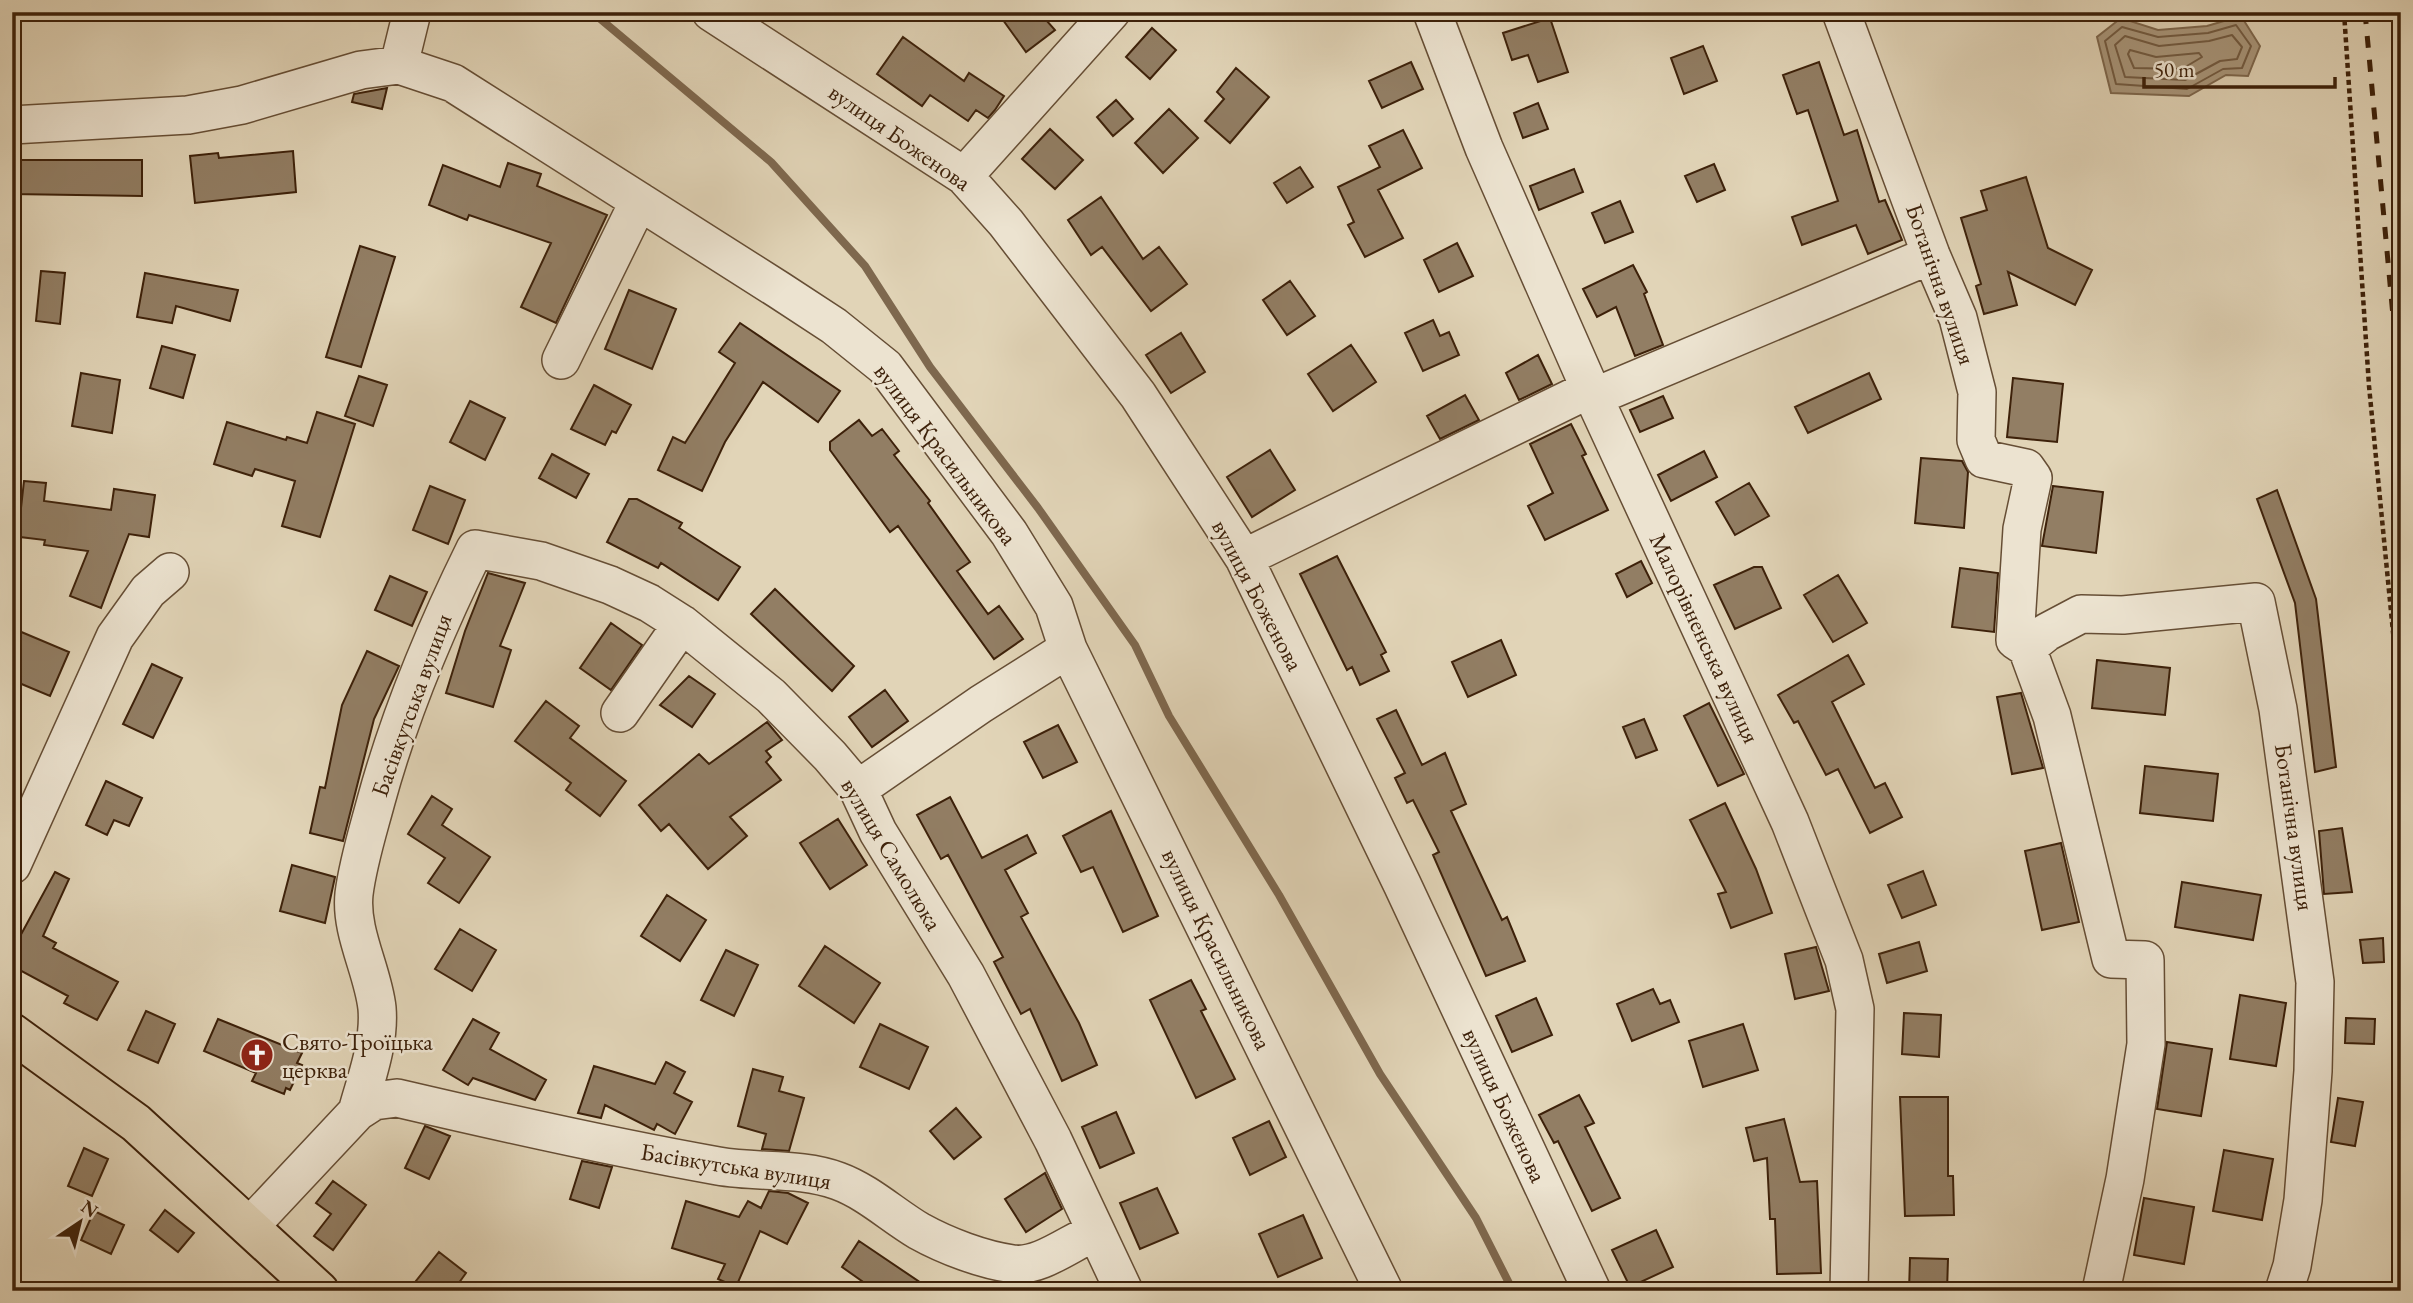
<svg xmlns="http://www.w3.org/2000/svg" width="2413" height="1303" viewBox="0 0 2413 1303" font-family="'EB Garamond',serif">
	<rect width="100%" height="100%" fill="#e1d4b7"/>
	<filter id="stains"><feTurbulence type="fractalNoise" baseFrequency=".00286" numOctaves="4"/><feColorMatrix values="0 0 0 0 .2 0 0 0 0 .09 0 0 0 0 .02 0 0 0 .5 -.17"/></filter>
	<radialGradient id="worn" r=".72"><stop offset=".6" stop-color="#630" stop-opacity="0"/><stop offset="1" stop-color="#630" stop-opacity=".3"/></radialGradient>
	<path fill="#a9977c" stroke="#7e684e" stroke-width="2" d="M 2241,16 L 2260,46 L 2248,76 L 2226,75 L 2189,96 L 2111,93 L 2097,37 L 2121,18 L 2158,30 L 2207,26 Z"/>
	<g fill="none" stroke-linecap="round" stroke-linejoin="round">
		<path stroke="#735c43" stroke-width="2" d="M 2236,25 L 2251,46 L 2242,68 L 2223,69 L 2187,89 L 2116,84 L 2105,41 L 2122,27 L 2158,37 L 2208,33 Z
			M 2232,35 L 2242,47 L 2237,59 L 2220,61 L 2185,80 L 2125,77 L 2115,45 L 2125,36 L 2159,46 L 2209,41 Z
			M 2130,50 L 2156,57 L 2199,53 L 2202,57 L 2182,69 L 2134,68 L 2128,54 Z"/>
		<path stroke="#7e684e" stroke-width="8" d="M 592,12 L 771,162 L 865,266 L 930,367 L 1038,508 L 1135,645 L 1169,716 L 1279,895 L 1380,1074 L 1476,1218 L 1513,1291
			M 12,21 L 33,12"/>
	</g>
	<path fill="#927e64" stroke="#3d210a" stroke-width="2" d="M 1014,12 L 1039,12 L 1055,30 L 1026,52 L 1003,20 Z
		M 1550,18 L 1568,72 L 1538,82 L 1528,55 L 1512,60 L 1503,33 Z
		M 1152,28 L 1176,50 L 1150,79 L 1126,57 Z
		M 903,37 L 964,81 L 969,73 L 1004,96 L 995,110 L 988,118 L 976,110 L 968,121 L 930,95 L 922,106 L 877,74 Z
		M 1703,46 L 1717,81 L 1684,94 L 1671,58 Z
		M 1411,62 L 1423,89 L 1382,108 L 1369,81 Z
		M 1819,62 L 1844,135 L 1857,130 L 1879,202 L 1885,200 L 1902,240 L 1868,254 L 1856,225 L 1802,245 L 1792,217 L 1838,201 L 1808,110 L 1797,114 L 1783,75 Z
		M 1236,68 L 1269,97 L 1230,143 L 1205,121 L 1224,99 L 1217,92 Z
		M 387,88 L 382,109 L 352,102 L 354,94 Z
		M 1116,100 L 1133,119 L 1113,136 L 1097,117 Z
		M 1538,103 L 1548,129 L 1523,138 L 1514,113 Z
		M 1169,109 L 1198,138 L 1163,173 L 1135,143 Z
		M 1050,129 L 1083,160 L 1055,189 L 1022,159 Z
		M 1403,130 L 1422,168 L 1378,190 L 1403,238 L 1365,257 L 1348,225 L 1354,222 L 1338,187 L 1380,167 L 1369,146 Z
		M 293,151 L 296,192 L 195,203 L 190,156 L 218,153 L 219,158 Z
		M 12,160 L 142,160 L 142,196 L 12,194 Z
		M 508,163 L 541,174 L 537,186 L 607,215 L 556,323 L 521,307 L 551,243 L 469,215 L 467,220 L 429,205 L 443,165 L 500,187 Z
		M 1714,164 L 1725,190 L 1697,202 L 1685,176 Z
		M 1300,167 L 1313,187 L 1287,203 L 1274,183 Z
		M 1574,169 L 1583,192 L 1539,210 L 1530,186 Z
		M 2026,177 L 2048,248 L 2092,270 L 2075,305 L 2008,272 L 2017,305 L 1984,314 L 1976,286 L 1981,284 L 1961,218 L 1987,210 L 1981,191 Z
		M 1101,197 L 1143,259 L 1159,247 L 1187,284 L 1151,311 L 1102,247 L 1091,255 L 1068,220 Z
		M 1620,201 L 1633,232 L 1605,243 L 1592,213 Z
		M 1457,243 L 1473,276 L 1439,292 L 1424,260 Z
		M 360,246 L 395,257 L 361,367 L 326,357 Z
		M 1633,265 L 1647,292 L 1644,294 L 1663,345 L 1635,356 L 1616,307 L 1597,317 L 1583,289 Z
		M 41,271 L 65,273 L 60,324 L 36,321 Z
		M 145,273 L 238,290 L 230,321 L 176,306 L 172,323 L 137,317 Z
		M 1290,281 L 1315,316 L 1287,335 L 1263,300 Z
		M 629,290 L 676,309 L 652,369 L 605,349 Z
		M 1433,320 L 1440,336 L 1449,332 L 1459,355 L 1423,371 L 1405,333 Z
		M 740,323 L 840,391 L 818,422 L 763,382 L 725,442 L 702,491 L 658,470 L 673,437 L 685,443 L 735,363 L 719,352 Z
		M 1181,333 L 1205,372 L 1171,393 L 1146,355 Z
		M 1351,345 L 1376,382 L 1333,411 L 1308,374 Z
		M 162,346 L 195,355 L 183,398 L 150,388 Z
		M 1538,355 L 1552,384 L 1519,400 L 1506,373 Z
		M 81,373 L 120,380 L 112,433 L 72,426 Z
		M 1869,373 L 1881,399 L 1808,433 L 1795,407 Z
		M 359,376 L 387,385 L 373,426 L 345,416 Z
		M 2013,378 L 2063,384 L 2057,442 L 2007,437 Z
		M 594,385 L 631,405 L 616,433 L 612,431 L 605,445 L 571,429 Z
		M 1465,395 L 1479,420 L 1440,439 L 1427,416 Z
		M 1663,396 L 1673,418 L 1640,432 L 1630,410 Z
		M 470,401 L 505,418 L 485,460 L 450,442 Z
		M 317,412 L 355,424 L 320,537 L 282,526 L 295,481 L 255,469 L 252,476 L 214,464 L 227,422 L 286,440 L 287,437 L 307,443 Z
		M 859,420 L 872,436 L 882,429 L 899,451 L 894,455 L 930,501 L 928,503 L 970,562 L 957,571 L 988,614 L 999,606 L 1023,639 L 994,659 L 898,526 L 890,532 L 830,450 L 830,442 Z
		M 1571,424 L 1586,454 L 1582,456 L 1608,510 L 1545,540 L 1528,506 L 1553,493 L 1530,444 Z
		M 1270,450 L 1295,490 L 1252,517 L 1227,477 Z
		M 1704,451 L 1717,477 L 1671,501 L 1658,475 Z
		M 552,454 L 589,474 L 576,498 L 539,478 Z
		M 1921,458 L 1962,461 L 1968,472 L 1964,528 L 1915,523 Z
		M 24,481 L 46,483 L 44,501 L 111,510 L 114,489 L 155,495 L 149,537 L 129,534 L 101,608 L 70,596 L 88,551 L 44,545 L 45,540 L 12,536 L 12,507 L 21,508 Z
		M 1749,483 L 1769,516 L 1735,535 L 1716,502 Z
		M 430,486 L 465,500 L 448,544 L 413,530 Z
		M 2053,486 L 2103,492 L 2096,553 L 2042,546 Z
		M 2277,490 L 2316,599 L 2336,767 L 2315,772 L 2295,603 L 2257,499 Z
		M 629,499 L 637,499 L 682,523 L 679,528 L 740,567 L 718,600 L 661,563 L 658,568 L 607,542 Z
		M 1337,556 L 1386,652 L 1381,655 L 1389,671 L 1360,685 L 1352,667 L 1347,670 L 1300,574 Z
		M 1641,561 L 1652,583 L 1627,597 L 1616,574 Z
		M 1754,567 L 1762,567 L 1781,608 L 1735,629 L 1714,585 Z
		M 1960,568 L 1998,573 L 1994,632 L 1952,627 Z
		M 488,573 L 525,583 L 500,646 L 511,650 L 493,707 L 446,693 L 465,631 Z
		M 1838,575 L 1867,623 L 1833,642 L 1804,595 Z
		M 390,576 L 427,592 L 412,626 L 375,610 Z
		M 775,589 L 854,666 L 832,691 L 751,614 Z
		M 611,623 L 642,645 L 611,690 L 580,668 Z
		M 19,631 L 69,652 L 50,696 L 12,680 L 12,647 Z
		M 1501,640 L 1516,675 L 1468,697 L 1452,662 Z
		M 367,651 L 399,666 L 374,719 L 343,841 L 310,833 L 320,787 L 325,788 L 342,705 Z
		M 1848,655 L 1864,684 L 1832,702 L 1875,788 L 1885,783 L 1902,817 L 1870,833 L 1838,769 L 1826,775 L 1798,721 L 1794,723 L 1778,695 Z
		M 2097,660 L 2170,668 L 2165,715 L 2092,708 Z
		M 152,664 L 182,678 L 153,738 L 123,724 Z
		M 689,676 L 715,694 L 692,727 L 660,705 Z
		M 885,690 L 908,721 L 872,747 L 849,717 Z
		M 2021,693 L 2043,768 L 2012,774 L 1997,697 Z
		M 546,701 L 579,726 L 570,738 L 626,781 L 600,816 L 566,790 L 571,783 L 515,741 Z
		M 1709,703 L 1744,774 L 1718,786 L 1684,716 Z
		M 1396,710 L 1422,765 L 1445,753 L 1466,804 L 1451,811 L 1502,920 L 1507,917 L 1525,961 L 1486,976 L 1433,855 L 1439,852 L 1413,800 L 1407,803 L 1395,778 L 1405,773 L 1377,719 Z
		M 1644,719 L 1657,750 L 1636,758 L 1623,727 Z
		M 767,722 L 782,740 L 766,751 L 771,757 L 766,762 L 781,780 L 730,817 L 747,836 L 708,869 L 669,824 L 661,831 L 639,805 L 699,754 L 709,764 Z
		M 1058,725 L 1077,762 L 1043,778 L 1024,742 Z
		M 2145,766 L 2218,774 L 2213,821 L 2140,813 Z
		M 106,781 L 142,798 L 129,826 L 114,820 L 107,835 L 86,825 Z
		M 432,796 L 452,809 L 442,825 L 490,857 L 459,903 L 428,883 L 445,858 L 408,834 Z
		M 950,797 L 982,858 L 1027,835 L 1036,853 L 1005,870 L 1028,913 L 1021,917 L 1079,1023 L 1097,1065 L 1062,1081 L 1030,1009 L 1021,1014 L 994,962 L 1003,957 L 948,855 L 941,859 L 917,815 Z
		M 1725,803 L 1756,869 L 1772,913 L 1731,928 L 1718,894 L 1726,892 L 1690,820 Z
		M 1111,811 L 1158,916 L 1123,932 L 1093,867 L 1081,872 L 1063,836 Z
		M 838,819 L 867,865 L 830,889 L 800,843 Z
		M 2342,828 L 2352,892 L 2324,894 L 2319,831 Z
		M 2061,843 L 2079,922 L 2042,930 L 2025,851 Z
		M 292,865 L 335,877 L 325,923 L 280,911 Z
		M 1923,871 L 1936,905 L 1902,918 L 1888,885 Z
		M 55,872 L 69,879 L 43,936 L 56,943 L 53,948 L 118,982 L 97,1020 L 64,1003 L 68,996 L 12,966 L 12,951 Z
		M 2182,882 L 2261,895 L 2253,940 L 2175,927 Z
		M 667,895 L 706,920 L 680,961 L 641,936 Z
		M 460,929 L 496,950 L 472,991 L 435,969 Z
		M 2383,938 L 2384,962 L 2363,963 L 2360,940 Z
		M 1919,942 L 1927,971 L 1887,983 L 1879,954 Z
		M 825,946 L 880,983 L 854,1023 L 799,986 Z
		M 1816,947 L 1829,991 L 1795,999 L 1785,954 Z
		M 726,950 L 758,965 L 734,1016 L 701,1000 Z
		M 1191,980 L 1206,1009 L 1201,1011 L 1235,1079 L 1196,1098 L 1150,1000 Z
		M 1653,989 L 1660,1004 L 1670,1000 L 1679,1022 L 1632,1041 L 1617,1004 Z
		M 2240,995 L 2286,1003 L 2276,1066 L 2230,1059 Z
		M 1536,998 L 1552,1035 L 1512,1052 L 1496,1016 Z
		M 146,1011 L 175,1024 L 158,1063 L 128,1050 Z
		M 1904,1013 L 1941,1015 L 1939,1057 L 1902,1054 Z
		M 2346,1018 L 2375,1019 L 2374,1044 L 2345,1043 Z
		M 218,1019 L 302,1053 L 297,1063 L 302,1065 L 290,1090 L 286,1088 L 284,1094 L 252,1081 L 256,1073 L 204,1051 Z
		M 473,1019 L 499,1033 L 490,1049 L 546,1080 L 535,1100 L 473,1078 L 468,1085 L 443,1070 Z
		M 880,1024 L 928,1047 L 909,1089 L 860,1067 Z
		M 1743,1024 L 1758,1070 L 1703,1087 L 1689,1041 Z
		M 2167,1042 L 2212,1049 L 2201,1116 L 2157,1109 Z
		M 666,1062 L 685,1072 L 674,1093 L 692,1102 L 675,1134 L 657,1124 L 654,1130 L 605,1105 L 601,1118 L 578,1113 L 594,1066 L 655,1084 Z
		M 753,1069 L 783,1077 L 779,1091 L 804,1098 L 789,1151 L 762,1149 L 766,1134 L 738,1126 Z
		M 1579,1095 L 1594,1123 L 1585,1127 L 1620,1198 L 1592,1211 L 1558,1141 L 1554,1143 L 1539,1115 Z
		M 1900,1097 L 1948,1097 L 1948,1176 L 1953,1176 L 1954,1215 L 1905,1216 Z
		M 2338,1098 L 2363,1102 L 2355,1146 L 2331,1142 Z
		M 956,1108 L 981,1137 L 954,1159 L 930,1131 Z
		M 1116,1112 L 1134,1153 L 1100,1168 L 1082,1127 Z
		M 1784,1119 L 1800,1182 L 1817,1181 L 1821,1273 L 1777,1274 L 1775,1219 L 1770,1219 L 1767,1158 L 1754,1161 L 1746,1128 Z
		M 1269,1121 L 1286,1157 L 1250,1175 L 1233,1138 Z
		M 425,1126 L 450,1136 L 429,1179 L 405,1168 Z
		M 84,1148 L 108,1159 L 92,1196 L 68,1186 Z
		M 2224,1150 L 2273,1159 L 2262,1220 L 2213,1211 Z
		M 582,1161 L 612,1167 L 599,1208 L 570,1199 Z
		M 1045,1173 L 1062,1209 L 1026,1232 L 1005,1199 Z
		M 333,1181 L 366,1205 L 333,1250 L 314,1236 L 331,1214 L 316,1203 Z
		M 1157,1188 L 1178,1233 L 1140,1249 L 1120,1203 Z
		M 769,1191 L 788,1193 L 808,1203 L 787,1244 L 760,1231 L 736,1287 L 718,1279 L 725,1264 L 672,1248 L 686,1201 L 739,1217 L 748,1201 L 761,1208 Z
		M 2144,1198 L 2194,1207 L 2184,1264 L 2134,1255 Z
		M 165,1210 L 194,1233 L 178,1252 L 150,1230 Z
		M 94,1211 L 124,1225 L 111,1254 L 81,1240 Z
		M 1303,1215 L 1322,1258 L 1278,1277 L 1259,1234 Z
		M 1656,1230 L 1673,1267 L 1630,1287 L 1612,1250 Z
		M 859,1241 L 933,1291 L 876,1291 L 842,1267 Z
		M 439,1252 L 466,1273 L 453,1291 L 408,1291 Z
		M 1910,1258 L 1948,1259 L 1947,1291 L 1909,1291 Z"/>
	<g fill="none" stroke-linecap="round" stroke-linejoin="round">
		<defs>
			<path id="minor" d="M 711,12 L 964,176 L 1006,223 L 1138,395 L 1244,558 L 1402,884 L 1592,1291
				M 1432,12 L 1484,148 L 1590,389 L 1790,822 L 1844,960 L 1855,1009 L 1849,1291
				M 1841,12 L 1931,255 L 1958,318 L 1977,392 L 1976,440 L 1984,459 L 2026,468 L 2033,478 L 2022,529 L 2015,640 L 2027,648 L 2047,632 L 2081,614 L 2123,615 L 2256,602 L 2278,709 L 2315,982 L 2313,1071 L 2303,1200 L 2292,1266 L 2284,1291
				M 399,65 L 412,12
				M 12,125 L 188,115 L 242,105 L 361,70 L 399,65 L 453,83 L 779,290 L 834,326 L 885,367 L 1009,533 L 1054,606 L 1068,649 L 1384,1291
				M 964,176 L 1111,12
				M 561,360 L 639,201
				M 1594,397 L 1931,255
				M 1244,558 L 1590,389
				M 2027,648 L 2052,716 L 2111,959 L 2145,960 L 2146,1044 L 2125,1179 L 2101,1291
				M 620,713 L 682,624
				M 858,789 L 981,704 L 1068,649
				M 12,865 L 115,637 L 148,591 L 170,572
				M 357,1112 C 366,1079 380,1043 377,1008 C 373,971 350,932 354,894 C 358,862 368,831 376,801 C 400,713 435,630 475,549 L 541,561 L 610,585 L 649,603 L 682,624 L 771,696 L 830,756 L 858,789 L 878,832 L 966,975 L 1053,1140 L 1124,1291
				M 250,1226 L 357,1112 L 374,1101 L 397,1098 C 504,1123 610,1147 718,1166 C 758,1173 800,1167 838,1181 C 868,1192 892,1215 919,1231 C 946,1246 983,1260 1013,1264 C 1040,1268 1072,1241 1096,1232"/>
			<path id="major" d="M 12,1033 L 136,1123 L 319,1291"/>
		</defs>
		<use href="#minor" stroke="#664e35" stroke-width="40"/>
		<use href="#major" stroke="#3d210a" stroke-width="42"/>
		<path stroke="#3d210a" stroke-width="4.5" stroke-dasharray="5 3.5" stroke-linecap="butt" d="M 2344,12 L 2369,386 L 2401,714"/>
		<use href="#minor" stroke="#ece3d0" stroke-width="37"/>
		<use href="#major" stroke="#e1d4b7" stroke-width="38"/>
		<path stroke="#3d210a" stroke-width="5" stroke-dasharray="12 12" stroke-linecap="butt" d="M 2365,12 L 2401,403"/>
	</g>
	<defs>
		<symbol id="church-disc" viewBox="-11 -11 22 22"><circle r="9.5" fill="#8f2418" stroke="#ece3d0"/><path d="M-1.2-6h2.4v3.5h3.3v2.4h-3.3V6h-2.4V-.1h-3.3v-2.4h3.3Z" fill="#fff"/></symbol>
	</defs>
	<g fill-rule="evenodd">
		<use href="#church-disc" x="238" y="1036" width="38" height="38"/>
	</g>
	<g text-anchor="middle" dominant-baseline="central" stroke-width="5" stroke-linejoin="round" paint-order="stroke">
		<g font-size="24" fill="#3d210a" stroke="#ece3d0">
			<text transform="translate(900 137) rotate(35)">вулиця Боженова</text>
			<text transform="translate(1941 284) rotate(71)">Ботанічна вулиця</text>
			<text transform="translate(946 454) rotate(53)">вулиця Красильникова</text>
			<text transform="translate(1258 595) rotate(62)">вулиця Боженова</text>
			<text transform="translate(1705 638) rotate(65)">Малорівненська вулиця</text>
			<text transform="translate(411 705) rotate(-70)">Басівкутська вулиця</text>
			<text transform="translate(2295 827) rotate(82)">Ботанічна вулиця</text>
			<text transform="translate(892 854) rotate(59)">вулиця Самолюка</text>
			<text transform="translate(1217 949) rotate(64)">вулиця Красильникова</text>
			<text transform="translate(1505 1105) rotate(65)">вулиця Боженова</text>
			<text transform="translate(736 1166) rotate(9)">Басівкутська вулиця</text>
		</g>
		<g font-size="24" fill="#3d210a" stroke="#ece3d0" text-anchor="start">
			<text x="282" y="1041">Свято-Троїцька<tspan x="282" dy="28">церква</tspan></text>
		</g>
	</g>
	<rect width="2413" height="1303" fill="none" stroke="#e1d4b7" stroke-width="42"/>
	<rect x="14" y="14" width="2385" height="1275" fill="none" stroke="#3d210a" stroke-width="3.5"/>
	<rect x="21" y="21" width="2371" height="1261" fill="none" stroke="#3d210a" stroke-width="2"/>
	<g transform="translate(80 1222) rotate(35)" stroke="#ece3d0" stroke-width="5" paint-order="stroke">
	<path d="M0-5L12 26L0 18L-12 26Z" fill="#3d210a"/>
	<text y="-10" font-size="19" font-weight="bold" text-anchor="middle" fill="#3d210a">N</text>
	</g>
	<path d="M2144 77v10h191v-10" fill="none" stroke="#3d210a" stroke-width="3.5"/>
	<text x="2154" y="77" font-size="21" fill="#3d210a" stroke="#ece3d0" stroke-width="5" paint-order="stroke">50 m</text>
	<rect width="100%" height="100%" filter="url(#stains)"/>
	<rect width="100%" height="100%" fill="url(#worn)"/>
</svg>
